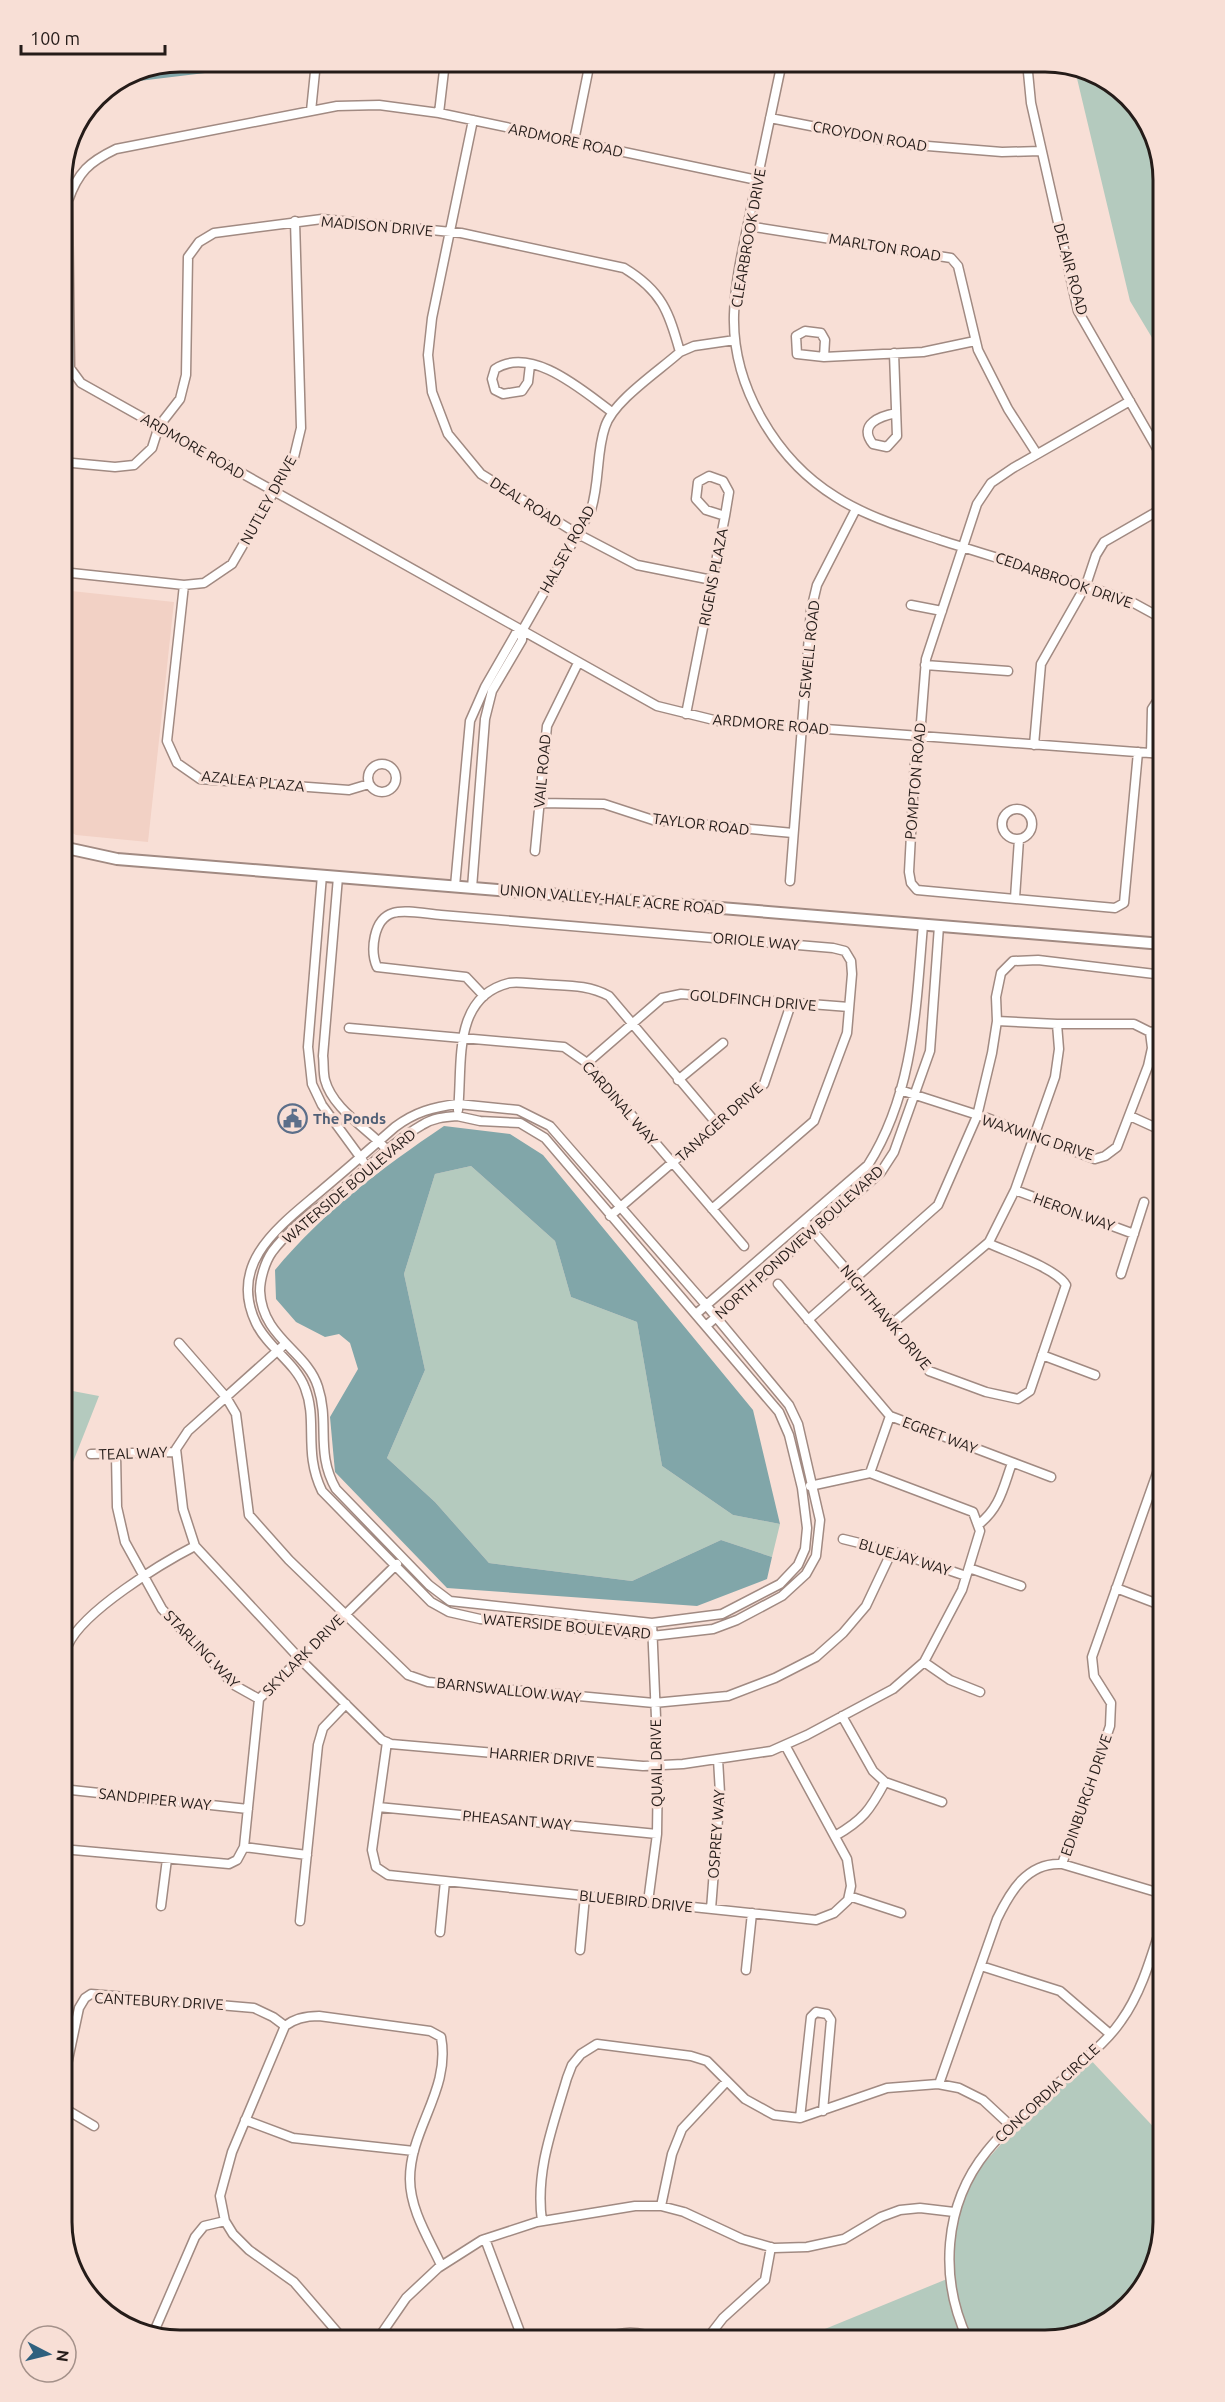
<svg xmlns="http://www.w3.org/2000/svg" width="1225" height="2402" viewBox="0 0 1225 2402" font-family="Ubuntu,sans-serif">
	<rect width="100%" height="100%" fill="#f8dfd6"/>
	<path fill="#f2d1c5" d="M 62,590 L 174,602 L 148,842 L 76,835 L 62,827 Z"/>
	<path fill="#b4cabe" d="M 1075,70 L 1117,86 L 1155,135 L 1163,180 L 1163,356 L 1130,301 Z
		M 471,1166 L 555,1241 L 571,1297 L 637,1322 L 662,1466 L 733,1515 L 780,1524 L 772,1557 L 721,1540 L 632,1581 L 489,1563 L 435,1502 L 387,1458 L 425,1370 L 404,1274 L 435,1174 Z
		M 62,1389 L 99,1396 L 62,1490 Z
		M 1087,2056 L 1162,2136 L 1163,2128 L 1163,2222 L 1143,2288 L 1090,2332 L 1045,2340 L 798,2340 L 947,2279 L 961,2189 L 1057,2081 Z"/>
	<path fill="#81a6a9" d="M 180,62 L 222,62 L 205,73 L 114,84 L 135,70 Z
		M 444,1126 L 510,1134 L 543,1155 L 753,1410 L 780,1524 L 733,1515 L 662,1466 L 637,1322 L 571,1297 L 555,1241 L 471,1166 L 435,1174 L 404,1274 L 425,1370 L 387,1458 L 435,1502 L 489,1563 L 632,1581 L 721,1540 L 772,1557 L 767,1579 L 697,1606 L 447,1588 L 335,1472 L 330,1417 L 358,1369 L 350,1343 L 339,1334 L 325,1337 L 296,1322 L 276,1299 L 275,1270 C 323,1212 382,1168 444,1126 Z"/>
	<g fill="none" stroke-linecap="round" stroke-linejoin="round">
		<defs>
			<path id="minor" d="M 687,62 L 698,65 L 706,62
				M 782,62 C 772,109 762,156 752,204 C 745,240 735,278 734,315 C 732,386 776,460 836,497 C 867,517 905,528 940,540 C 1003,560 1067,579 1130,601 L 1163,619
				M 1027,62 L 1031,103 L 1078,311 L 1163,459
				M 311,111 L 316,62
				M 439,113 L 445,62
				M 770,118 L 903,144 L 1002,152 L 1041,151
				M 473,120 L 432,318 L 428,355 L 432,392 L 448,434 L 481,474 L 576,533 L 637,565 L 712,580
				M 574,141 L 590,62
				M 757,180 L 439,113 L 379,105 L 337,106 L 116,149 C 89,162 78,172 68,201 L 70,368 L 81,383 L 657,706 L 718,721 L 1163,754
				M 748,226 L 951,258 L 958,266 L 978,350 L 1008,409 L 1037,454
				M 805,331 L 821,333 L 825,340 L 824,357 L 797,354 L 796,336 Z
				M 680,352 L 694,346 L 735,340
				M 894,353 L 897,436 L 887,447 L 873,444 C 857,424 881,416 896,413
				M 824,357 L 923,352 L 975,341
				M 530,365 L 528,382 L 522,391 L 503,394 L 495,390 L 492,379 L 495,369 C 532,345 583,391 612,412
				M 1130,401 L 1013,468 L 991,483 L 977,504 L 926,659 L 920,736 L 915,760 L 909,872 L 911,883 L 917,890 L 1115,908 L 1124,903 L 1138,752
				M 62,462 L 115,467 L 134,465 L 152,448 L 159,426 L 180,399 L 186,375 L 188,257 L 199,242 L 214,233 L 322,219 L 461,233 L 624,268 C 662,291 669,312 680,352 C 659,371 613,401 605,427 C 596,453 600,481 591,510 L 522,631 L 516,633 L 485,687 L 470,721 L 455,886
				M 709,476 L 723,481 L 729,492 L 725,516 L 706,510 L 696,499 L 698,482 Z
				M 62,572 L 184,585 L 204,583 L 232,564 L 294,457 L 301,428 L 295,221
				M 184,585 L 167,741 L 177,763 L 200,779 L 349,790 L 369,784
				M 911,605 L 942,611
				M 925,665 L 1008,671
				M 686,714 L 725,516
				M 1034,745 L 1041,664 L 1086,585 L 1096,555 L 1104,542 L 1163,508
				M 1151,753 L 1152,709 L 1163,692
				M368 778a14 14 0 1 1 28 0a14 14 0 1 1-28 0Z
				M 539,803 L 604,804 L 653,820 L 793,833
				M1002 824a15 15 0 1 1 30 0a15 15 0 1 1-30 0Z
				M 535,851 L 547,726 L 578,663
				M 322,875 L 308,1047 L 312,1084 L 322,1105 L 363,1161
				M 338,877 L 323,1056 C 324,1063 323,1072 325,1080 C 333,1110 369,1129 388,1151
				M 790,881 L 811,610 L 817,585 L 856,509
				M 472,888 L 485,719 L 492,691 L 522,640 L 522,631
				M 1015,898 L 1019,839
				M 484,996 L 466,977 L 377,967 C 370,951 373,919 393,913 C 405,909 427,914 441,915 L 833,948 L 845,951 L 851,961 L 852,974 L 847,1033 L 814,1121 L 712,1209
				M 349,1028 L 564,1047 L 587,1063 L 744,1246
				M 1150,1032 L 1163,1030
				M 587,1063 L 662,998 L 681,994 L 849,1007
				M 678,1080 L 723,1043
				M 900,1090 L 987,1118 L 1095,1159 L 1105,1156 L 1117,1147 L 1148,1066 L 1152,1048 L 1150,1032 L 1134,1024 L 1057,1024 L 997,1021
				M 458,1104 L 518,1110 L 550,1126 L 706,1305 L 789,1405 L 798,1424 L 820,1520 L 816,1556 L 806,1574 L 782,1596 L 737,1620 L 713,1629 L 652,1636 L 480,1619 L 449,1612 L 431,1602 L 322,1491 C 303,1452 318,1421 305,1388 C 296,1363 268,1348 256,1323 C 227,1262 281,1225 322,1190 C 347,1169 371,1148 395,1127 C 415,1112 433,1107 458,1104 Z
				M 458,1110 C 463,1066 451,997 509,983 C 518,981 532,984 541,984 C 565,986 587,984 609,996 L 717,1124
				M 457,1116 L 480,1121 L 520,1123 L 545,1138 L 779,1412 L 789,1435 L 802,1488 L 807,1528 L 805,1549 L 798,1565 L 780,1584 L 722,1614 L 652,1623 L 450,1601 L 429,1585 L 336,1489 C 315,1452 330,1424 318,1387 C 307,1351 262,1338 260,1291 C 260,1279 265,1262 272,1252 C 292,1225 325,1204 351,1182 C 373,1163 396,1140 422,1125 C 433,1118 444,1117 457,1116 Z
				M 1130,1116 L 1163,1131
				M 1015,1190 L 1134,1234
				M 610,1216 L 764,1084 L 791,1004
				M 804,1221 L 893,1323 L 929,1371 L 986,1392 L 1018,1399 L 1030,1391 L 1066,1285 C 1056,1268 1007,1252 988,1243
				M 1121,1274 L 1144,1202
				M 778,1284 L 890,1416 L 1051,1477
				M 696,1314 L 868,1165 C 914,1093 916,1006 923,925
				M 808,1320 L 938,1205 L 977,1116 L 992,1053 L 997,1021 L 996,997 L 1001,973 L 1013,961 L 1038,960 L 1163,975
				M 893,1323 L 989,1242 L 1015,1190 L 1055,1077 L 1059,1049 L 1057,1024
				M 706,1326 L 881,1172 L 894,1152 L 930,1051 L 939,926
				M 179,1343 L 226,1397 L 236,1414 L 249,1515 L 289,1560 L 408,1675 L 428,1682 L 654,1703 L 728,1696 L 775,1678 L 816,1657 L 843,1633 L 866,1606 L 892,1551
				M 285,1344 L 188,1431 L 176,1449 L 183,1509 L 195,1546 L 300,1659 L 382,1740 L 391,1744 L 643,1766 L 683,1764 L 771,1751 L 807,1735 L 893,1689 L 924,1662 L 962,1590 L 980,1531 L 973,1512 L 870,1473
				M 1042,1355 L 1095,1375
				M 91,1454 L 176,1452
				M 116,1454 L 117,1507 L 125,1542 L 162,1609 L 234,1685 L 259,1699
				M 810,1486 L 870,1473 L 890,1416
				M 978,1525 C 1000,1508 1003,1488 1012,1463
				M 843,1539 L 892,1551 L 966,1576
				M 969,1568 L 1021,1586
				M 1116,1588 L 1163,1606
				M 924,1662 L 950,1680 L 980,1692
				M 62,1691 C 63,1677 63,1657 68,1645 C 83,1611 162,1563 195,1546
				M 842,1716 L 873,1771 L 885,1782 L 942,1802
				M 387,1742 L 372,1850 L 376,1867 L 388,1875 L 816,1920 L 834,1913 L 848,1900 L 851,1886 L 847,1859 L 785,1745
				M 62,1789 L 248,1809
				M 378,1807 L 657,1834
				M 835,1836 C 863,1820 870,1810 885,1782
				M 244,1847 L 307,1855
				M 62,1849 L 229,1864 L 237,1860 L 244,1847 L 259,1699 L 397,1564
				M 1062,1864 L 1110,1726 L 1111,1703 L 1094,1676 L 1092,1657 L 1163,1456
				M 849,1896 L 901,1913
				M 648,1902 L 657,1834 L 658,1765 L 652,1623
				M 161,1906 L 167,1859
				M 711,1909 L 720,1793 L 718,1759
				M 300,1921 L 318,1745 L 323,1728 L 346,1704
				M 440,1932 L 445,1881
				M 580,1950 L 585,1896
				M 981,1966 L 1060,1991 L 1110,2034
				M 746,1970 L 752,1913
				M 939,2084 L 997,1919 C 1010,1892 1027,1862 1062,1864 L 1163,1894
				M 62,2088 L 79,2008 L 85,1998 L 91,1994 L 254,2008 L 273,2017 L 285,2026
				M 62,2107 L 94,2126
				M 800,2118 L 811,2017 L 816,2012 L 827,2014 L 831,2020 L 823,2111
				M 245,2120 L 293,2138 L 414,2151
				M 661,2206 L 672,2154 L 682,2129 L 727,2081
				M 542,2221 C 535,2171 553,2126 567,2078 L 572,2065 L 581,2054 L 597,2044 L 691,2056 L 707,2061 L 745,2099 L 774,2115 L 800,2118 L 887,2088 L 938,2084 L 959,2088 L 983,2100 L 1011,2126
				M 485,2239 L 523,2340
				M 153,2334 L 195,2237 L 204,2226 L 225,2221
				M 344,2340 L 294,2282 L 249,2250 L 233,2234 L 225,2221 L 220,2196 L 232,2152 L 285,2026 C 295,2018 306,2016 319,2016 L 430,2031 L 441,2037 C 451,2090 410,2128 410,2179 C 410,2210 429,2239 441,2265
				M 377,2340 L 406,2298 L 438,2268 L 482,2240 L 537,2222 L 635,2206 L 661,2206 L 684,2212 L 742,2239 L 774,2248 L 807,2247 L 844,2239 L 881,2217 L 900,2210 L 920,2208 L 954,2212
				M 593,2340 C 621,2333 633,2328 661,2340
				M 706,2340 L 723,2318 L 765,2280 L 771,2247
				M 968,2340 C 939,2279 943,2205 987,2151 C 1009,2124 1037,2102 1063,2079 C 1082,2061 1106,2043 1121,2021 C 1142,1992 1152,1954 1163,1920"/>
			<path id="tertiary" d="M 62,847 L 117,859 L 1163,944"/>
		</defs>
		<use href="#minor" stroke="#a18a82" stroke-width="11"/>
		<use href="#tertiary" stroke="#a18a82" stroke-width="14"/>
		<use href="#minor" stroke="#fff" stroke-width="8"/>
		<use href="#tertiary" stroke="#fff" stroke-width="10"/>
	</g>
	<defs>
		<symbol id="civic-ring" viewBox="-11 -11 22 22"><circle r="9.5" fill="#f8dfd6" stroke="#5c6f8a" stroke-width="1.5"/><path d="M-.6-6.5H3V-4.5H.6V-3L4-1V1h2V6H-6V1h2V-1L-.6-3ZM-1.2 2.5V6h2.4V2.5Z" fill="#5c6f8a"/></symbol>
	</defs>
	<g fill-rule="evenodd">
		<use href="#civic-ring" x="276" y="1102" width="33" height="33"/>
	</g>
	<g text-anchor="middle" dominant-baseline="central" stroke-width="6" stroke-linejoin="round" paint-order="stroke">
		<g font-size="15" fill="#251c19" stroke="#f8dfd6">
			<text transform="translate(870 136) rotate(10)">CROYDON ROAD</text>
			<text transform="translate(566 140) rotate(12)">ARDMORE ROAD</text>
			<text transform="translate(377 226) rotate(5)">MADISON DRIVE</text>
			<text transform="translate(748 238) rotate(-80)">CLEARBROOK DRIVE</text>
			<text transform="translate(885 247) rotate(9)">MARLTON ROAD</text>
			<text transform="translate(1071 269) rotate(75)">DELAIR ROAD</text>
			<text transform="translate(193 446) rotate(30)">ARDMORE ROAD</text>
			<text transform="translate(268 500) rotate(-61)">NUTLEY DRIVE</text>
			<text transform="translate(526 502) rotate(32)">DEAL ROAD</text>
			<text transform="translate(567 549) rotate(-61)">HALSEY ROAD</text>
			<text transform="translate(713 577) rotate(-79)">RIGENS PLAZA</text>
			<text transform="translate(1064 580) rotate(19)">CEDARBROOK DRIVE</text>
			<text transform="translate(809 649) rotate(-84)">SEWELL ROAD</text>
			<text transform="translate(771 724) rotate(5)">ARDMORE ROAD</text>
			<text transform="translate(542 771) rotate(-85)">VAIL ROAD</text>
			<text transform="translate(253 781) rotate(6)">AZALEA PLAZA</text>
			<text transform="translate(915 781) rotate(-85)">POMPTON ROAD</text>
			<text transform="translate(701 824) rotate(7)">TAYLOR ROAD</text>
			<text transform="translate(612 899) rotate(5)">UNION VALLEY-HALF ACRE ROAD</text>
			<text transform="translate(756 941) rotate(5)">ORIOLE WAY</text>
			<text transform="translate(753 1000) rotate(5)">GOLDFINCH DRIVE</text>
			<text transform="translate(620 1103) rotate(49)">CARDINAL WAY</text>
			<text transform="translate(719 1122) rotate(-42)">TANAGER DRIVE</text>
			<text transform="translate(1038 1137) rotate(18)">WAXWING DRIVE</text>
			<text transform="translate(349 1186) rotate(-40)">WATERSIDE BOULEVARD</text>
			<text transform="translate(1074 1212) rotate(20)">HERON WAY</text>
			<text transform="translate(799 1242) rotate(-42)">NORTH PONDVIEW BOULEVARD</text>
			<text transform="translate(886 1317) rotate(50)">NIGHTHAWK DRIVE</text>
			<text transform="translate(940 1435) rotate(21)">EGRET WAY</text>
			<text transform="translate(133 1453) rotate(-2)">TEAL WAY</text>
			<text transform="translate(905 1557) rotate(17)">BLUEJAY WAY</text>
			<text transform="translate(567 1626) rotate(5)">WATERSIDE BOULEVARD</text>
			<text transform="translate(202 1649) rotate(46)">STARLING WAY</text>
			<text transform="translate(303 1655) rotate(-45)">SKYLARK DRIVE</text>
			<text transform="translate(509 1690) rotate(6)">BARNSWALLOW WAY</text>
			<text transform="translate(542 1757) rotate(5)">HARRIER DRIVE</text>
			<text transform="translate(656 1763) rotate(-91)">QUAIL DRIVE</text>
			<text transform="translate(1086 1795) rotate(-71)">EDINBURGH DRIVE</text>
			<text transform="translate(155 1799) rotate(6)">SANDPIPER WAY</text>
			<text transform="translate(517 1820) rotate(5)">PHEASANT WAY</text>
			<text transform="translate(716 1834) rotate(-86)">OSPREY WAY</text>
			<text transform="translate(636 1901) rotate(6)">BLUEBIRD DRIVE</text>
			<text transform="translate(159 2001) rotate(3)">CANTEBURY DRIVE</text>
			<text transform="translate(1047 2093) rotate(-43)">CONCORDIA CIRCLE</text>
		</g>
		<g font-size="15" font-weight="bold" fill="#4e5e75" stroke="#f8dfd6" text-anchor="start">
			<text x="313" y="1118">The Ponds</text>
		</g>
	</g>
	<path d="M0 0H1225V2402H0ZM180 72H1045A108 108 0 0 1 1153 180V2222A108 108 0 0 1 1045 2330H180A108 108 0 0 1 72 2222V180A108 108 0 0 1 180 72Z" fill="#f8dfd6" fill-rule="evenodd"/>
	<path fill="none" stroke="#251c19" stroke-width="3" d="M180 72H1045A108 108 0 0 1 1153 180V2222A108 108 0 0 1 1045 2330H180A108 108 0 0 1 72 2222V180A108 108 0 0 1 180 72Z"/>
	<g transform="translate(48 2354) rotate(97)"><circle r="28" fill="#f8dfd6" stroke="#a4918a" stroke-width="1.5"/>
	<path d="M0-4.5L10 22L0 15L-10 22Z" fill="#2f607e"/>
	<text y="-9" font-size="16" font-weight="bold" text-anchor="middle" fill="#251c19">N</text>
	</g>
	<path d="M21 45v9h144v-9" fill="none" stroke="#251c19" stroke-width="3"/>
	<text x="30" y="45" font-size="18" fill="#251c19" stroke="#f8dfd6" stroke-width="4.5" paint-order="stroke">100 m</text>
</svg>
